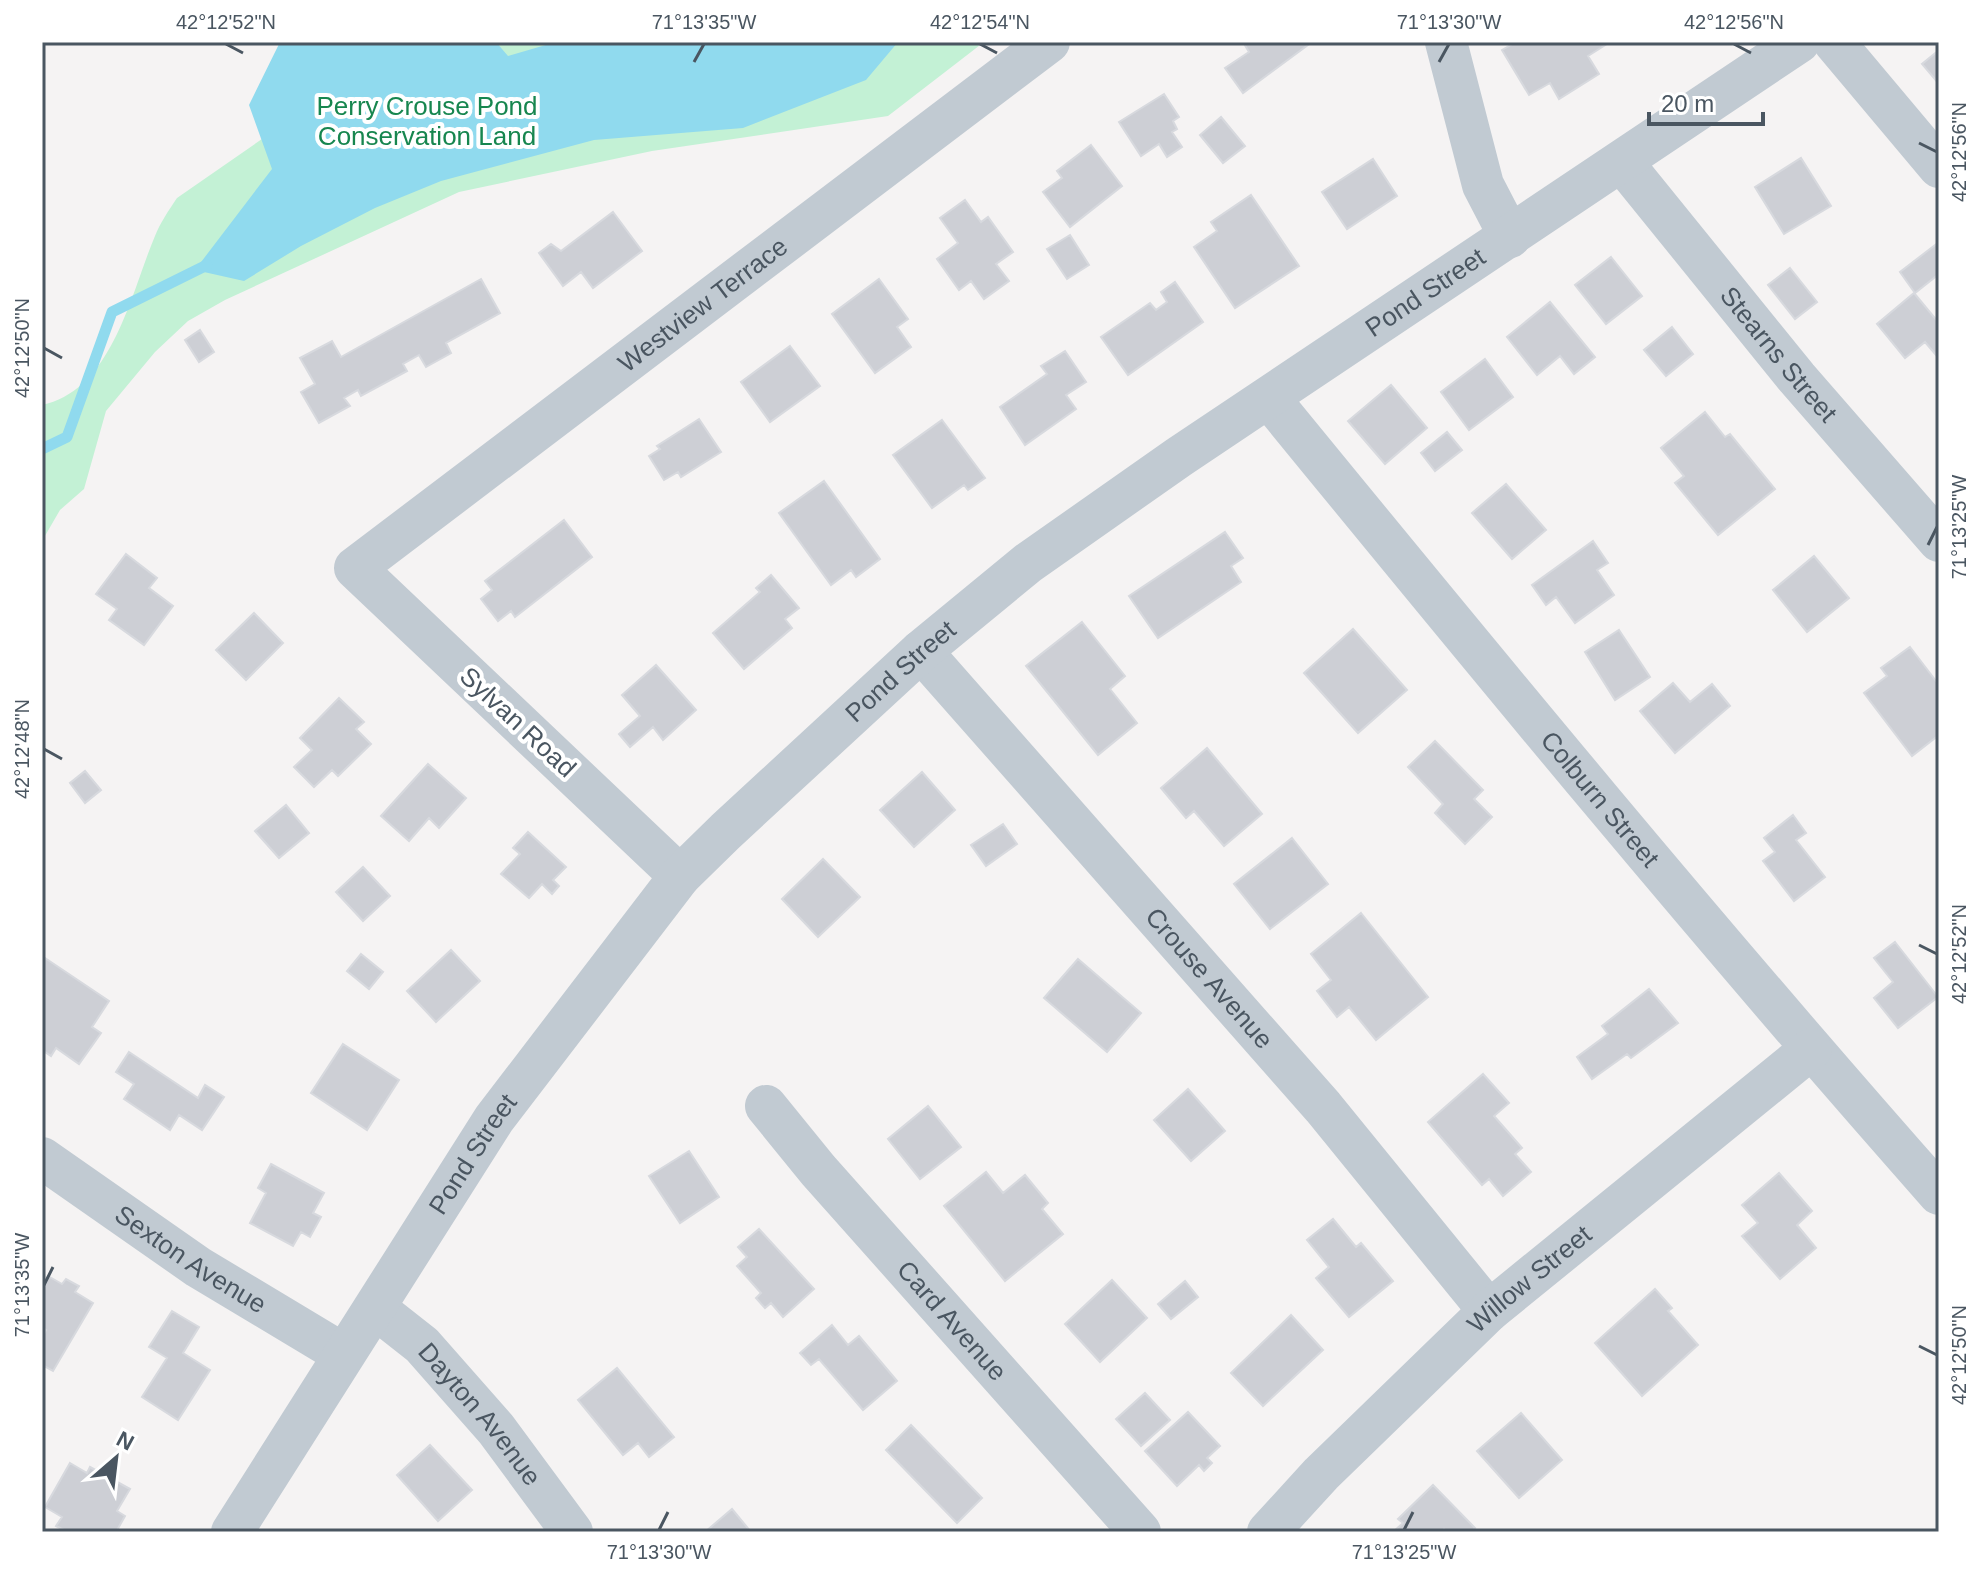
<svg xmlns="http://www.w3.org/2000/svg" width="1981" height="1574" viewBox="0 0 1981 1574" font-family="Helvetica,sans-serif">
	<rect width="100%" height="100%" fill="#f5f3f3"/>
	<path fill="#c3f1d5" d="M 402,42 L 984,42 L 888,116 L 652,151 L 459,192 L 225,300 L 188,321 L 155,352 L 106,411 L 84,489 L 60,510 L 42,541 L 42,405 C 113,390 131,292 155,236 C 160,223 169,210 177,198 Z"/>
	<path fill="#90daee" d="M 280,42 L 496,42 L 508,56 L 556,42 L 898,42 L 866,80 L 743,128 L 594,140 L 441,181 L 375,208 L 301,246 L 244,281 L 195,270 L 272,169 L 249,105 Z"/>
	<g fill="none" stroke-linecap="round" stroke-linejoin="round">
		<path stroke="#90daee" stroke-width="11" d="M 42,449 L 67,437 L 112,312 L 207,265"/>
	</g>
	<path fill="#cdcfd5" stroke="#d7d9de" stroke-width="2" d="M 1243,42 L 1312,42 L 1243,93 L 1225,68 L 1249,52 Z
		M 1516,42 L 1606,42 L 1607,44 L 1588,56 L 1599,74 L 1559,99 L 1550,83 L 1529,95 L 1502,50 Z
		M 1939,50 L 1939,84 L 1922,64 Z
		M 1164,94 L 1179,117 L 1173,121 L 1177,129 L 1172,132 L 1182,147 L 1167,157 L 1159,144 L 1141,156 L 1119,122 Z
		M 1221,117 L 1245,146 L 1223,163 L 1200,135 Z
		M 1091,145 L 1122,186 L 1070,227 L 1043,192 L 1062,178 L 1057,171 Z
		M 1801,158 L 1831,206 L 1784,234 L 1755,187 Z
		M 1373,159 L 1397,196 L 1347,229 L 1322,192 Z
		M 1251,195 L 1299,266 L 1235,308 L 1194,247 L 1217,231 L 1211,222 Z
		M 965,200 L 981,222 L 988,217 L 1013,252 L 996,264 L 1009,281 L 984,299 L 971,281 L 959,290 L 937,259 L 958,243 L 940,218 Z
		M 613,212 L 642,251 L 593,288 L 581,272 L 563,286 L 539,253 L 551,244 L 561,251 Z
		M 1070,235 L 1089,265 L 1067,279 L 1047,249 Z
		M 1939,242 L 1939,274 L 1915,293 L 1900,272 Z
		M 1611,257 L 1642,296 L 1606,324 L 1575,285 Z
		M 1790,268 L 1817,302 L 1795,319 L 1768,285 Z
		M 481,279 L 500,313 L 446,343 L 451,353 L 426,367 L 419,355 L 403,364 L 407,371 L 361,396 L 358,390 L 344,398 L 350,406 L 319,423 L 301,392 L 315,384 L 300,358 L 332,341 L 341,357 Z
		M 879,279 L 908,319 L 897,327 L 911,347 L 875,373 L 832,314 Z
		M 1175,282 L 1203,322 L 1128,375 L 1101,337 L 1150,303 L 1156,310 L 1167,302 L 1161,292 Z
		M 1914,293 L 1939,323 L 1939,352 L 1936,355 L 1925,342 L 1905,358 L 1877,324 Z
		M 1550,302 L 1595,357 L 1574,374 L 1560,356 L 1537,375 L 1507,337 Z
		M 1672,327 L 1693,354 L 1666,376 L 1644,350 Z
		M 200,330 L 214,352 L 199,362 L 185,340 Z
		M 790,346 L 820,386 L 770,422 L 741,382 Z
		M 1065,351 L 1086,382 L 1066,395 L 1076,409 L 1025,445 L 1000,407 L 1047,374 L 1041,366 Z
		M 1485,359 L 1513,397 L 1469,430 L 1441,392 Z
		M 1391,385 L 1427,428 L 1385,464 L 1348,421 Z
		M 1705,412 L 1725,437 L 1730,434 L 1775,489 L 1718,535 L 1675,483 L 1684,476 L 1661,448 Z
		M 699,419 L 721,452 L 681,477 L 678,472 L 664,480 L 649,456 L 660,449 L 657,446 Z
		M 942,420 L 985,478 L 968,490 L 964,485 L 932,508 L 893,455 Z
		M 1447,432 L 1462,450 L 1435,471 L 1421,453 Z
		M 824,481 L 880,559 L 856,577 L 851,570 L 831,585 L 779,513 Z
		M 1506,484 L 1546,530 L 1512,559 L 1472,513 Z
		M 564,520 L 592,557 L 515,617 L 511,611 L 498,621 L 481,599 L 492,590 L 485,581 Z
		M 1225,532 L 1243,558 L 1231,566 L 1241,582 L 1158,638 L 1129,596 Z
		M 1593,541 L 1608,563 L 1597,570 L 1614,595 L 1575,623 L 1556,597 L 1546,605 L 1532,585 Z
		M 126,554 L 157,578 L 149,588 L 173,606 L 144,645 L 109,620 L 117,609 L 96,594 Z
		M 1814,556 L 1849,598 L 1807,632 L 1773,590 Z
		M 771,575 L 799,608 L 785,619 L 792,628 L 744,669 L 713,633 L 760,592 L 756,588 Z
		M 254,613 L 283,643 L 246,680 L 216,650 Z
		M 1082,622 L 1125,676 L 1110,689 L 1137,723 L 1098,755 L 1026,666 Z
		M 1353,629 L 1407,690 L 1358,733 L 1304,673 Z
		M 1619,630 L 1650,677 L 1615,700 L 1585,652 Z
		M 1910,647 L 1936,681 L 1939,679 L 1939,735 L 1912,756 L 1864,693 L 1887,676 L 1881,668 Z
		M 656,665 L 696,710 L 663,740 L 653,727 L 630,747 L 619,734 L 640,716 L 622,695 Z
		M 1673,683 L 1690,702 L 1712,684 L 1730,706 L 1675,753 L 1640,711 Z
		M 339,698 L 364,722 L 356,729 L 371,744 L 338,776 L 332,770 L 314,787 L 294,767 L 312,750 L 300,738 Z
		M 1435,741 L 1483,790 L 1474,799 L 1492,817 L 1465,844 L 1435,813 L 1443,804 L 1408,767 Z
		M 1207,748 L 1262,814 L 1224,846 L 1194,811 L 1186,818 L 1161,788 Z
		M 428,764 L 466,798 L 439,828 L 429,818 L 409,841 L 381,816 Z
		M 85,771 L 101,790 L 85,803 L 70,783 Z
		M 922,772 L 955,810 L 914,847 L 880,810 Z
		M 286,805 L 309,833 L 279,858 L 255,831 Z
		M 1793,815 L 1806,833 L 1796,840 L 1825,877 L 1794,901 L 1763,861 L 1775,852 L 1764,838 Z
		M 1003,824 L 1017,844 L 986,866 L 971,845 Z
		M 528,832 L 566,867 L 553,880 L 559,886 L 552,894 L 542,884 L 529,898 L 501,874 L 520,854 L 513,848 Z
		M 1292,838 L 1328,884 L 1270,929 L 1234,884 Z
		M 823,859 L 860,897 L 818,937 L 782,899 Z
		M 363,867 L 390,896 L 363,921 L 336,892 Z
		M 1361,913 L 1428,997 L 1376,1040 L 1349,1007 L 1337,1017 L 1317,991 L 1331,980 L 1311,954 Z
		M 1895,942 L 1938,997 L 1898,1028 L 1874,998 L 1893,982 L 1874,958 Z
		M 451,950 L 480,981 L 436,1022 L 407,991 Z
		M 361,954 L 383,972 L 369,989 L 347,971 Z
		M 42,956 L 109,1001 L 92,1027 L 101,1033 L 79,1064 L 56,1048 L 51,1056 L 42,1050 Z
		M 1078,959 L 1141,1013 L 1107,1052 L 1044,998 Z
		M 1649,989 L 1678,1023 L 1631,1058 L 1627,1054 L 1592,1079 L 1577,1057 L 1608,1034 L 1602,1026 Z
		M 343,1044 L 399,1080 L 367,1130 L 311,1093 Z
		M 129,1052 L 198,1098 L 205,1085 L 224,1097 L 202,1130 L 179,1115 L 170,1130 L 124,1099 L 134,1084 L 116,1072 Z
		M 1483,1074 L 1509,1103 L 1494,1116 L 1522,1148 L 1515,1154 L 1531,1172 L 1503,1196 L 1489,1179 L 1482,1185 L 1428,1122 Z
		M 1188,1089 L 1225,1131 L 1191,1161 L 1154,1120 Z
		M 928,1106 L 961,1147 L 920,1179 L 888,1139 Z
		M 689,1151 L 719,1197 L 680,1223 L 649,1176 Z
		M 271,1164 L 324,1193 L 313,1213 L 321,1217 L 310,1237 L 301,1232 L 293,1246 L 250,1223 L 266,1193 L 258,1188 Z
		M 986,1172 L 1003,1193 L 1025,1175 L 1048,1203 L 1042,1209 L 1063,1234 L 1005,1281 L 944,1206 Z
		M 1779,1173 L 1812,1211 L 1797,1225 L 1816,1248 L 1780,1279 L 1742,1236 L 1758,1223 L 1742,1205 Z
		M 1333,1219 L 1356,1247 L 1361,1243 L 1393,1281 L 1349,1317 L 1316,1278 L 1329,1267 L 1307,1240 Z
		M 759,1229 L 814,1289 L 783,1317 L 771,1303 L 765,1308 L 756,1298 L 761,1293 L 737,1266 L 747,1257 L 738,1247 Z
		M 48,1276 L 62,1284 L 66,1279 L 79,1286 L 75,1292 L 93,1303 L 53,1371 L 42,1365 L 42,1337 L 46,1330 L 42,1327 L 42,1286 Z
		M 1112,1280 L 1147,1318 L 1100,1362 L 1065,1324 Z
		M 1185,1281 L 1198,1297 L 1171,1319 L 1158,1304 Z
		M 1655,1289 L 1672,1308 L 1668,1311 L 1698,1345 L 1642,1396 L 1595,1343 Z
		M 172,1311 L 199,1327 L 183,1353 L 210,1370 L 178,1420 L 142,1397 L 167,1358 L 149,1347 Z
		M 1291,1315 L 1323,1350 L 1263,1406 L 1231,1373 Z
		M 832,1325 L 848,1345 L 859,1336 L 897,1381 L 863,1410 L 819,1359 L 811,1365 L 800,1353 Z
		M 617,1368 L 674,1437 L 649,1457 L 638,1443 L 623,1455 L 578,1400 Z
		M 1145,1393 L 1170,1420 L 1141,1446 L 1116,1419 Z
		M 1188,1412 L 1220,1446 L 1207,1458 L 1212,1463 L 1204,1471 L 1199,1465 L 1177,1486 L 1145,1451 Z
		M 1521,1413 L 1562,1460 L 1519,1498 L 1477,1451 Z
		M 911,1425 L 982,1498 L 957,1523 L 886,1450 Z
		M 430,1445 L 472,1490 L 438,1521 L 397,1475 Z
		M 70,1463 L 87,1473 L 90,1467 L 130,1489 L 117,1511 L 125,1516 L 116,1532 L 68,1532 L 56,1526 L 62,1517 L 45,1507 Z
		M 1433,1485 L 1475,1528 L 1471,1532 L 1447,1532 L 1444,1529 L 1441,1532 L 1393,1532 L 1403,1523 L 1398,1519 Z
		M 732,1509 L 751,1532 L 705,1532 Z"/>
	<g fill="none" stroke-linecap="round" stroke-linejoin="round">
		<g stroke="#c1cad2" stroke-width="42">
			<path d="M 1446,42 L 1483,185 L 1510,237"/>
			<path d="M 1834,42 L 1939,167"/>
			<path id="s1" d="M 1622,162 L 1797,378 L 1939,541"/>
			<path id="s2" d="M 1269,398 C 1489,667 1709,934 1939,1194"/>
			<path id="s3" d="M 921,651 L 1323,1107 L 1489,1311"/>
			<path id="s4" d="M 680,876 L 355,568 L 1049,42"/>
			<path id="s5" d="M 766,1106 L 818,1170 L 1140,1532"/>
			<path id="s6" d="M 42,1158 L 198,1267 L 343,1354"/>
			<path id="s7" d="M 375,1308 L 422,1345 L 496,1429 L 572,1532"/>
			<path id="s8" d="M 232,1532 L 494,1119 L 680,876 L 726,831 L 921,651 L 1028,563 L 1179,457 L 1799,42"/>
			<path id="s9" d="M 1268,1532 L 1321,1474 L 1489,1311 L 1811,1049"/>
		</g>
	</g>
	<path fill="none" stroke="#4a5661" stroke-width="3" d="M 226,44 L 243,53M 980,44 L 997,53M 1734,44 L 1751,53M 694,62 L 704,44M 1439,62 L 1449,44M 1919,143 L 1937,152M 44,348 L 62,358M 1928,545 L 1937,527M 44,749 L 62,759M 1919,945 L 1937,954M 44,1285 L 53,1267M 1919,1346 L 1937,1355M 659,1530 L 668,1512M 1404,1530 L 1413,1512"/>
	<g text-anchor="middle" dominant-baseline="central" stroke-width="8" stroke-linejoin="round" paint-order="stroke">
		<g font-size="26" fill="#17864f" stroke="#fff">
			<text x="427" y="106">Perry Crouse Pond<tspan x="427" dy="30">Conservation Land</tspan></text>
		</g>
		<g font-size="26" fill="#4a5661" stroke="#fff">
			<text stroke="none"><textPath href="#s8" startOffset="1744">Pond Street</textPath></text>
			<text stroke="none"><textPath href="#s4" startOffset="884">Westview Terrace</textPath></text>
			<text stroke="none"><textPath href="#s1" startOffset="248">Stearns Street</textPath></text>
			<text stroke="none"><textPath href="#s8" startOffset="1096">Pond Street</textPath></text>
			<text transform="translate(518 722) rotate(43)">Sylvan Road</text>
			<text stroke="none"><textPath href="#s2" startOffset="520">Colburn Street</textPath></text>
			<text stroke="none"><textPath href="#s3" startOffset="436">Crouse Avenue</textPath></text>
			<text stroke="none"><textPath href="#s8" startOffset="448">Pond Street</textPath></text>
			<text stroke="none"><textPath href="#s6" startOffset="180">Sexton Avenue</textPath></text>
			<text stroke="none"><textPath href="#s9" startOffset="364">Willow Street</textPath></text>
			<text stroke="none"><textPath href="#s5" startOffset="284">Card Avenue</textPath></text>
			<text stroke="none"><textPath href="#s7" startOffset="150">Dayton Avenue</textPath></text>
		</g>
	</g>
	<rect width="1981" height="1574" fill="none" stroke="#ffffff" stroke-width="88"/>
	<g transform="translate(116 1458) rotate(28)" stroke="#ffffff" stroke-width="6" paint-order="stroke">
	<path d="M0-6L14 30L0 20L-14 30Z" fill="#4a5661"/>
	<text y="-12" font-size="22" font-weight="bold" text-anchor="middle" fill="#4a5661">N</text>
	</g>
	<path d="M1649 112v12h114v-12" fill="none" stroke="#4a5661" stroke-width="4"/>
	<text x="1661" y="112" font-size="24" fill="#4a5661" stroke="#ffffff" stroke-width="6" paint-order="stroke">20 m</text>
	<rect x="44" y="44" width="1893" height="1486" fill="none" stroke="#4a5661" stroke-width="3"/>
	<g font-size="20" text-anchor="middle" fill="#4a5661">
		<text x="226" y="29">42°12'52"N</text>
		<text x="704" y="29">71°13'35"W</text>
		<text x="980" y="29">42°12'54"N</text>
		<text x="1449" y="29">71°13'30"W</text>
		<text x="1734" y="29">42°12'56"N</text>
		<text transform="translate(1959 152) rotate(-90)" y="7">42°12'56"N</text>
		<text transform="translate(22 348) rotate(-90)" y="7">42°12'50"N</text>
		<text transform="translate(1959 527) rotate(-90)" y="7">71°13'25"W</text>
		<text transform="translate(22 749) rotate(-90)" y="7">42°12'48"N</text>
		<text transform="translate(1959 954) rotate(-90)" y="7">42°12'52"N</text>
		<text transform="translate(22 1285) rotate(-90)" y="7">71°13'35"W</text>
		<text transform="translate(1959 1355) rotate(-90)" y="7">42°12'50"N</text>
		<text x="659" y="1559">71°13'30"W</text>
		<text x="1404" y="1559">71°13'25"W</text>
	</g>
</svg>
